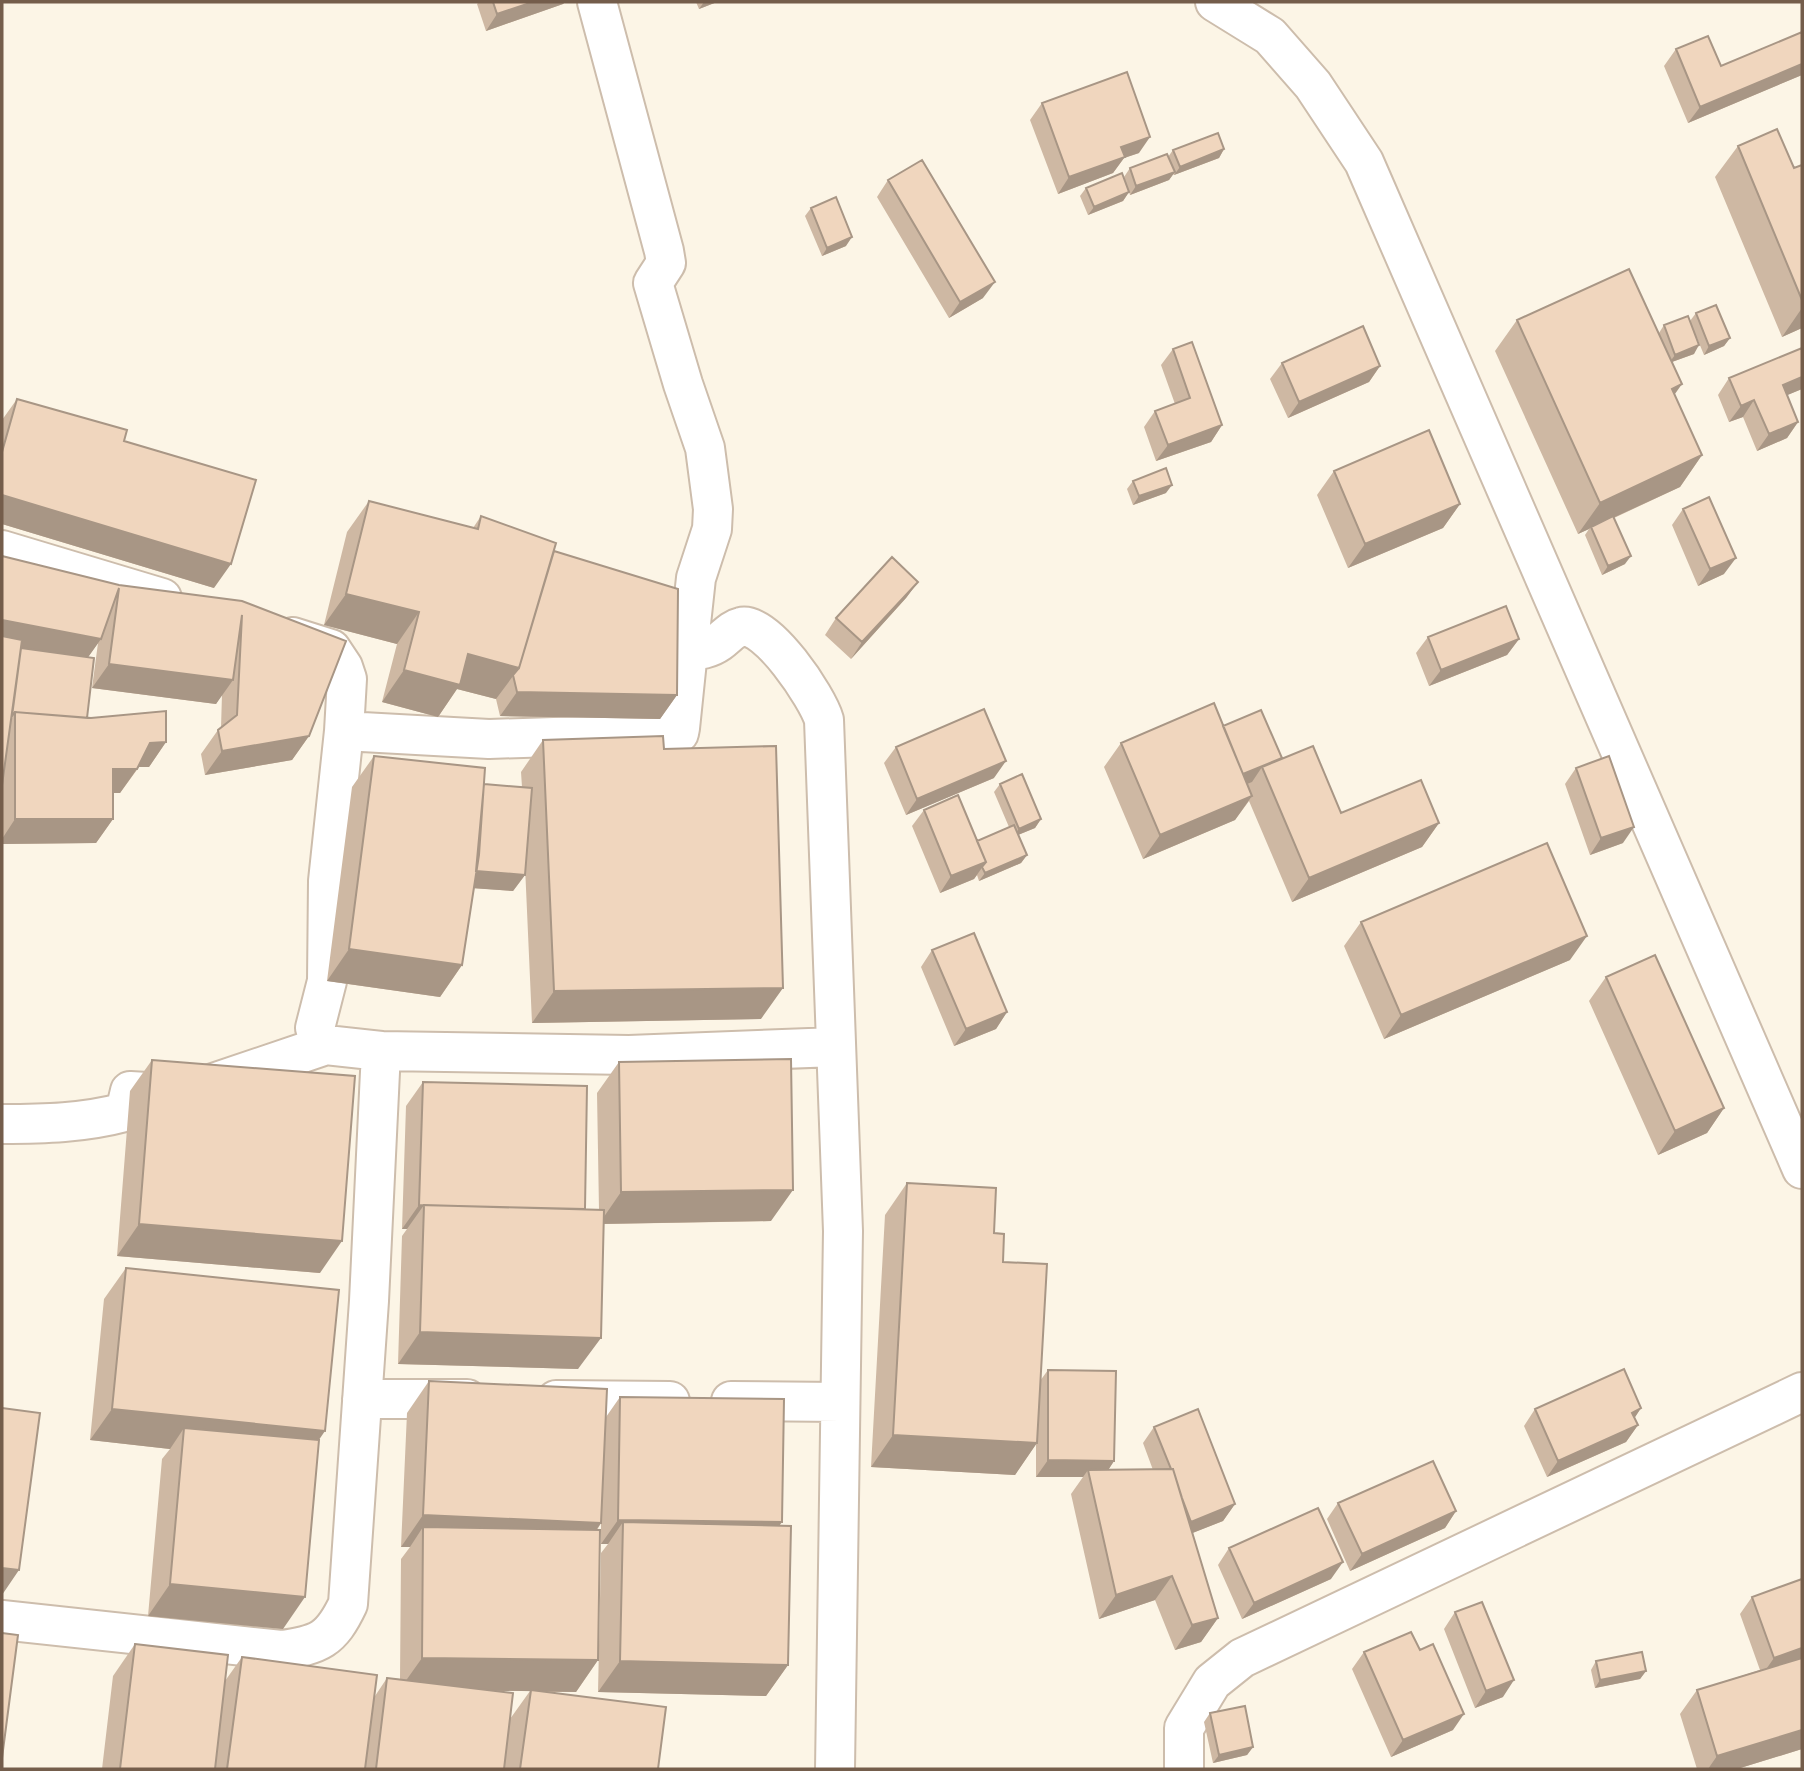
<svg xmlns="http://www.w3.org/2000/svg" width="1804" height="1771" viewBox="0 0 1804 1771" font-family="'Nunito Sans',sans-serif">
	<rect width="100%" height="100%" fill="#fcf5e6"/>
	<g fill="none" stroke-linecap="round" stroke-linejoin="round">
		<defs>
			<path id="minor" d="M 597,2 L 664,251 L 666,263 L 653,283 L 683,384 L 705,448 L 713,509 L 712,529 L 696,578 L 688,651 C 700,650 709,649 719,642 C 726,637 732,629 741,627 C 766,620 818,698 824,720 L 843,1231 L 835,1769
				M 1215,2 L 1270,36 L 1313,85 L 1364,162 L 1802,1169
				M 2,550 L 162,598
				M 293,637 L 331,649 L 343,667 L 347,679 L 344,731 L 328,881 L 327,981 L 315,1028 L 320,1041 L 326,1045 L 381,1051
				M 344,731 L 489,739 L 615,735 L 673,736 L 679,733 L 680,728 L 688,651
				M 2,1124 C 44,1124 84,1123 125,1112 L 130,1091 L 181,1094 L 326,1045
				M 362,1399 L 467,1399
				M 556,1400 L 670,1401
				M 731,1401 L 840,1402
				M 2,1620 L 281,1650 C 319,1645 331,1640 348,1604 L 369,1301 L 381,1051 L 629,1055 L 836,1047
				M 1184,1769 L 1184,1728 L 1212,1682 L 1242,1658 L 1802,1392"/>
		</defs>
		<use href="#minor" stroke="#cdbdac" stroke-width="42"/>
		<use href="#minor" stroke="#fff" stroke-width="38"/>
	</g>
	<path fill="#ceb8a3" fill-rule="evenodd" d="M 479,2 L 565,2 L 563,4 L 486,31 L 477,4 Z
		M 696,2 L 717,2 L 699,9 Z
		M 1802,32 L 1802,75 L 1688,123 L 1664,66 L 1676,49 L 1721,66 Z
		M 1042,103 L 1139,153 L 1124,158 L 1113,173 L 1058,194 L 1030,120 Z
		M 1738,146 L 1794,168 L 1802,165 L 1802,328 L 1782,337 L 1715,177 Z
		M 1224,149 L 1219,158 L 1174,175 L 1173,174 L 1169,180 L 1130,195 L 1124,177 L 1130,168 L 1168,157 L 1173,150 Z
		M 888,180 L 983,298 L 949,318 L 877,197 Z
		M 1086,188 L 1129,192 L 1123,201 L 1088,215 L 1080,196 Z
		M 811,208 L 846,246 L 822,256 L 805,216 Z
		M 1696,313 L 1730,338 L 1724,346 L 1704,355 L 1697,338 L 1694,354 L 1672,362 L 1674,394 L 1702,455 L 1680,487 L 1614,518 L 1625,564 L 1602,575 L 1585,535 L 1589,529 L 1578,534 L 1495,351 L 1517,320 L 1659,333 L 1664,325 L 1690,321 Z
		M 1173,349 L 1222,425 L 1211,442 L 1156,461 L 1144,427 L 1155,411 L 1175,404 L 1161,365 Z
		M 1282,363 L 1380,366 L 1369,382 L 1288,418 L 1270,379 Z
		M 1729,378 L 1802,389 L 1787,395 L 1798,422 L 1787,438 L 1757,451 L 1743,417 L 1729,422 L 1718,395 Z
		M 17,399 L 124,441 L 214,588 L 2,524 L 2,420 Z
		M 1334,471 L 1460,504 L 1443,528 L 1348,568 L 1317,495 Z
		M 1133,481 L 1166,493 L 1133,505 L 1127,489 Z
		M 369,501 L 473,528 L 481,516 L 554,551 L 677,695 L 660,719 L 500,716 L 496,699 L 457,689 L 438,717 L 382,702 L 397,644 L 324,625 L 347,532 Z
		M 1683,509 L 1724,574 L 1698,586 L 1672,525 Z
		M 2,556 L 119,585 L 242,601 L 309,736 L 292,760 L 205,775 L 201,754 L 218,730 L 221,728 L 222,694 L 216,704 L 92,688 L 98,643 L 88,657 L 87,718 L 166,742 L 149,767 L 139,767 L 120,793 L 113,793 L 113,819 L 96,843 L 2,844 Z
		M 918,582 L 906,598 L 851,659 L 825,635 L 836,618 Z
		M 1428,637 L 1519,639 L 1507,655 L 1429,686 L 1416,653 Z
		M 1223,726 L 1281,759 L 1341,813 L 1439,823 L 1422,847 L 1292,902 L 1249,801 L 1235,820 L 1143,859 L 1104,767 L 1121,743 Z
		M 543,740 L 664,749 L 761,1019 L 532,1023 L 525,866 L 525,875 L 513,891 L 474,888 L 462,965 L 440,997 L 327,981 L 352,787 L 374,756 L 484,784 L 522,787 L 521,772 Z
		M 896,747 L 994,778 L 906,815 L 884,763 Z
		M 1576,768 L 1623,843 L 1590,855 L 1565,784 Z
		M 1000,784 L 1041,819 L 1035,828 L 1018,835 L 1027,855 L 1021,863 L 979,881 L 977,875 L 974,879 L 940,893 L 912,826 L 924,810 L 977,841 L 1009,827 L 994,792 Z
		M 1361,922 L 1570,960 L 1384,1039 L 1344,946 Z
		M 932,950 L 1007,1012 L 996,1029 L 954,1046 L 921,967 Z
		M 1606,977 L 1724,1108 L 1707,1133 L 1658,1155 L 1589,1001 Z
		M 152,1060 L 320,1273 L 117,1256 L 130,1091 Z
		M 619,1062 L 771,1221 L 604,1224 L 578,1369 L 398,1364 L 402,1236 L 407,1229 L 402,1229 L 406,1106 L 423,1082 L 584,1210 L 599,1210 L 597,1093 Z
		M 907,1183 L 994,1233 L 1040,1381 L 1048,1370 L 1114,1461 L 1108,1470 L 1153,1470 L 1143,1443 L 1154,1427 L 1235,1504 L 1223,1521 L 1192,1533 L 1218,1618 L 1201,1642 L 1175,1650 L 1155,1600 L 1099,1619 L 1071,1494 L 1083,1477 L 1036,1477 L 1036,1444 L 1015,1475 L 871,1467 L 885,1215 Z
		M 126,1268 L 319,1440 L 283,1629 L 148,1616 L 162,1459 L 170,1449 L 90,1440 L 104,1299 Z
		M 429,1381 L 606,1417 L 620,1397 L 780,1526 L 788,1665 L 766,1696 L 598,1692 L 601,1553 L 608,1544 L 601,1544 L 601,1523 L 597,1530 L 598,1660 L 576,1692 L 545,1692 L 658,1769 L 102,1769 L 113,1676 L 135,1644 L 225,1681 L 242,1657 L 375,1696 L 387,1678 L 400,1679 L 401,1559 L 410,1547 L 401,1547 L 407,1413 ZM 496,1691 L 530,1691 L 510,1719 Z
		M 1641,1408 L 1634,1418 L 1638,1425 L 1626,1442 L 1547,1477 L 1524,1426 L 1535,1409 Z
		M 1338,1503 L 1456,1511 L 1445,1528 L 1350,1571 L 1327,1519 Z
		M 1229,1548 L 1331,1579 L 1242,1619 L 1218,1565 Z
		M 1802,1579 L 1802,1749 L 1737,1769 L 1697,1769 L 1680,1714 L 1697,1690 L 1760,1670 L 1740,1614 L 1752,1597 Z
		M 1455,1612 L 1503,1697 L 1475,1708 L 1444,1629 Z
		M 1364,1652 L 1453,1730 L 1391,1757 L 1352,1669 Z
		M 1596,1661 L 1646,1671 L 1640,1679 L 1595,1688 L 1591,1670 Z
		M 1210,1713 L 1253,1747 L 1247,1755 L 1213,1763 L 1204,1722 Z"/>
	<path fill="#a89685" d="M 533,2 L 565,2 L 563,4 L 486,31 L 497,14 Z
		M 704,2 L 717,2 L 699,9 Z
		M 1802,64 L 1802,75 L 1688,123 L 1700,107 Z
		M 1150,137 L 1139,153 L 1124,158 L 1113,173 L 1058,194 L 1069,177 L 1121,147 Z
		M 1224,149 L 1219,158 L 1174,175 L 1180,167 Z
		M 1175,172 L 1169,180 L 1130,195 L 1136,186 Z
		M 1129,192 L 1123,201 L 1088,215 L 1094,207 Z
		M 852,237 L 846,246 L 822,256 L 827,248 Z
		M 995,282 L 983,298 L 949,318 L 960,302 Z
		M 1802,308 L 1802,328 L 1782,337 Z
		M 1730,338 L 1724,346 L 1704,355 L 1709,346 Z
		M 1699,345 L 1694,354 L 1669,363 L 1675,355 Z
		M 1380,366 L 1369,382 L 1288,418 L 1299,402 Z
		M 1802,377 L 1802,389 L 1771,402 L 1783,385 Z
		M 1682,384 L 1660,415 L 1672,389 Z
		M 1754,400 L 1743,417 L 1729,422 L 1741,406 Z
		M 1798,422 L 1787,438 L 1757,451 L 1769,434 Z
		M 1222,425 L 1211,442 L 1156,461 L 1168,445 Z
		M 1702,455 L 1680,487 L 1591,528 L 1591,527 L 1589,529 L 1578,534 L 1600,503 Z
		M 1172,485 L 1166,493 L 1133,505 L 1139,496 Z
		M 2,495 L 231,564 L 214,588 L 2,524 Z
		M 1460,504 L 1443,528 L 1348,568 L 1365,544 Z
		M 1631,556 L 1625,564 L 1602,575 L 1608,566 Z
		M 1736,558 L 1724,574 L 1698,586 L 1710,569 Z
		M 918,582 L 906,598 L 851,659 L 862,642 Z
		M 346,594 L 419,612 L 397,644 L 324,625 Z
		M 2,620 L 101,639 L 84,663 L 2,648 Z
		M 1519,639 L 1507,655 L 1429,686 L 1441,670 Z
		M 468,654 L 519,668 L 496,699 L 457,689 L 438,717 L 382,702 L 404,670 Z
		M 109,664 L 233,680 L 216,704 L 92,688 Z
		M 517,692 L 677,695 L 660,719 L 500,716 Z
		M 309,736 L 292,760 L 205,775 L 222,751 Z
		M 166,742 L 149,767 L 133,767 L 150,743 Z
		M 1282,758 L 1270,774 L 1262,767 L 1252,782 L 1227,792 L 1239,776 Z
		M 1006,761 L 994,778 L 906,815 L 917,799 Z
		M 113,769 L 137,769 L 120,793 L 96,793 Z
		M 1252,796 L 1235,820 L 1143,859 L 1160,835 Z
		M 15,819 L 113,819 L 96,843 L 2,844 L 2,839 Z
		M 1041,819 L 1035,828 L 1013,837 L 1019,829 Z
		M 1439,823 L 1422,847 L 1292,902 L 1309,878 Z
		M 1634,827 L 1623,843 L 1590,855 L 1601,838 Z
		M 1027,855 L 1021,863 L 979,881 L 985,873 Z
		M 986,862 L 974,879 L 940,893 L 951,876 Z
		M 468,871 L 525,875 L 513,891 L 456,887 Z
		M 1587,936 L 1570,960 L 1384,1039 L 1401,1015 Z
		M 349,949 L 462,965 L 440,997 L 327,981 Z
		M 783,988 L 761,1019 L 532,1023 L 554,991 Z
		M 1007,1012 L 996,1029 L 954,1046 L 966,1029 Z
		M 1724,1108 L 1707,1133 L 1658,1155 L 1675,1131 Z
		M 793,1190 L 771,1221 L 599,1224 L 621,1192 Z
		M 419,1205 L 585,1209 L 568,1233 L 424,1205 L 407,1229 L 402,1229 Z
		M 139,1224 L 342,1241 L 320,1273 L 117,1256 Z
		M 420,1332 L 601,1338 L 578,1369 L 398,1364 Z
		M 1641,1408 L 1630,1425 L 1632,1413 Z
		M 112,1409 L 325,1431 L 303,1463 L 184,1428 L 170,1449 L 90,1440 Z
		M 1638,1425 L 1626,1442 L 1547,1477 L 1558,1461 Z
		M 893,1435 L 1037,1443 L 1015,1475 L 871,1467 Z
		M 1048,1460 L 1114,1461 L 1103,1478 L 1088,1470 L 1083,1477 L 1036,1477 Z
		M 1235,1504 L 1223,1521 L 1180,1538 L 1191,1522 Z
		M 1456,1511 L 1445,1528 L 1350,1571 L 1362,1554 Z
		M 423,1515 L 601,1523 L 579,1555 L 423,1527 L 410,1547 L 401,1547 Z
		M 618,1520 L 782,1522 L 765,1546 L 623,1522 L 608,1544 L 601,1544 Z
		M 1343,1562 L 1331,1579 L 1242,1619 L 1254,1603 Z
		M 2,1568 L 19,1570 L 2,1595 Z
		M 1172,1576 L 1155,1600 L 1099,1619 L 1116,1595 Z
		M 170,1584 L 305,1597 L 283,1629 L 148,1616 Z
		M 1218,1618 L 1201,1642 L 1175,1650 L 1192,1625 Z
		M 1802,1648 L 1802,1660 L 1762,1675 L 1774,1658 Z
		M 422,1658 L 598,1660 L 576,1692 L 400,1689 Z
		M 620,1661 L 788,1665 L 766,1696 L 598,1692 Z
		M 1646,1671 L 1640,1679 L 1595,1688 L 1600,1680 Z
		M 1514,1680 L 1503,1697 L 1475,1708 L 1486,1691 Z
		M 1464,1714 L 1453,1730 L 1391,1757 L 1403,1740 Z
		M 1802,1730 L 1802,1749 L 1737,1769 L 1708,1769 L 1717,1756 Z
		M 1253,1747 L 1247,1755 L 1213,1763 L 1219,1755 Z"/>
	<path fill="#f0d6be" stroke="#a89685" stroke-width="2" d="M 493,2 L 533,2 L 497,14 Z
		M 1802,32 L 1802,64 L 1700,107 L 1676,49 L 1708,36 L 1721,66 Z
		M 1127,72 L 1150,137 L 1121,147 L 1125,157 L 1069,177 L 1042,103 Z
		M 1777,129 L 1794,168 L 1802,165 L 1802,300 L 1738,146 Z
		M 1218,133 L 1224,149 L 1180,167 L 1173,150 Z
		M 1167,154 L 1175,172 L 1136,186 L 1130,168 Z
		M 922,160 L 995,282 L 960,302 L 888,180 Z
		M 1122,173 L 1129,192 L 1094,207 L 1086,188 Z
		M 836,197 L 852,237 L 827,248 L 811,208 Z
		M 1629,269 L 1682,384 L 1672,389 L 1702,455 L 1600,503 L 1517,320 Z
		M 1716,305 L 1730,338 L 1709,346 L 1696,313 Z
		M 1688,316 L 1699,345 L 1675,355 L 1664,325 Z
		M 1363,326 L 1380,366 L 1299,402 L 1282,363 Z
		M 1192,342 L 1222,425 L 1168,445 L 1155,411 L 1190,398 L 1173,349 Z
		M 1802,348 L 1802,377 L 1783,385 L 1798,422 L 1769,434 L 1754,400 L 1741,406 L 1729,378 Z
		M 17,399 L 127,430 L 124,441 L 256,480 L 231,564 L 2,495 L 2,452 Z
		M 1429,430 L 1460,504 L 1365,544 L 1334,471 Z
		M 1166,468 L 1172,485 L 1139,496 L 1133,481 Z
		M 1709,497 L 1736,558 L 1710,569 L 1683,509 Z
		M 369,501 L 478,529 L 481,516 L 556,543 L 519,668 L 468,654 L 460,685 L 404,670 L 419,612 L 346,594 Z
		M 1613,516 L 1631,556 L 1608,566 L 1591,527 Z
		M 554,551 L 678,589 L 677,695 L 517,692 L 513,675 L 519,668 Z
		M 2,556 L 119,585 L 242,601 L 346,641 L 309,736 L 222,751 L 218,730 L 237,715 L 242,615 L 233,680 L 109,664 L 119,588 L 101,639 L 2,620 Z
		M 892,557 L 918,582 L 862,642 L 836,618 Z
		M 1506,606 L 1519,639 L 1441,670 L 1428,637 Z
		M 2,636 L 22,640 L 2,785 Z
		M 21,648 L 94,658 L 87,718 L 15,712 L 12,716 Z
		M 1214,703 L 1252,796 L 1160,835 L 1121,743 Z
		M 984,709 L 1006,761 L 917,799 L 896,747 Z
		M 1261,710 L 1282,758 L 1243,774 L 1223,726 Z
		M 166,711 L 166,742 L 150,743 L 137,769 L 113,769 L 113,819 L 15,819 L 15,712 L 91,718 Z
		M 663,736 L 664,749 L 776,746 L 783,988 L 554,991 L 543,740 Z
		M 1313,746 L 1341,813 L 1421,780 L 1439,823 L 1309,878 L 1262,767 Z
		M 374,756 L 485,768 L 479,855 L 462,965 L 349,949 Z
		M 1609,756 L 1634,827 L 1601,838 L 1576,768 Z
		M 1022,774 L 1041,819 L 1019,829 L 1000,784 Z
		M 484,784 L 532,788 L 525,875 L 476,871 Z
		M 958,795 L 986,862 L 951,876 L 924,810 Z
		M 1014,825 L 1027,855 L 985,873 L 982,867 L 986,862 L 977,841 Z
		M 1547,843 L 1587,936 L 1401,1015 L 1361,922 Z
		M 974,933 L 1007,1012 L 966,1029 L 932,950 Z
		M 1655,955 L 1724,1108 L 1675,1131 L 1606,977 Z
		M 791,1059 L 793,1190 L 621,1192 L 619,1062 Z
		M 152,1060 L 355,1076 L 342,1241 L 139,1224 Z
		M 423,1082 L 587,1086 L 585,1209 L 419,1205 Z
		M 907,1183 L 996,1188 L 994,1233 L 1004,1234 L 1003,1262 L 1047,1264 L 1037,1443 L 893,1435 Z
		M 424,1205 L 604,1210 L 601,1338 L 420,1332 Z
		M 126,1268 L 339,1290 L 325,1431 L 112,1409 Z
		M 1624,1369 L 1641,1408 L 1632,1413 L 1638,1425 L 1558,1461 L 1535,1409 Z
		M 1048,1370 L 1116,1371 L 1114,1461 L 1048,1460 Z
		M 429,1381 L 607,1389 L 601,1523 L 423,1515 Z
		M 620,1397 L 784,1399 L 782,1522 L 618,1520 Z
		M 2,1408 L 40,1413 L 19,1570 L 2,1568 Z
		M 1198,1409 L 1235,1504 L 1191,1522 L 1182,1498 L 1173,1469 L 1171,1469 L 1154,1427 Z
		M 184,1428 L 319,1440 L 305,1597 L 170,1584 Z
		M 1433,1461 L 1456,1511 L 1362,1554 L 1338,1503 Z
		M 1173,1469 L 1218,1618 L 1192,1625 L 1172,1576 L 1116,1595 L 1088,1470 Z
		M 1318,1508 L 1343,1562 L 1254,1603 L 1229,1548 Z
		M 623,1522 L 791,1526 L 788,1665 L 620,1661 Z
		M 423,1527 L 600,1530 L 598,1660 L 422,1658 Z
		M 1802,1579 L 1802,1648 L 1774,1658 L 1752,1597 Z
		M 1482,1602 L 1514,1680 L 1486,1691 L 1455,1612 Z
		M 1411,1632 L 1420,1650 L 1433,1644 L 1464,1714 L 1403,1740 L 1364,1652 Z
		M 2,1633 L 18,1635 L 2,1758 Z
		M 135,1644 L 228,1655 L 215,1769 L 120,1769 Z
		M 1642,1652 L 1646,1671 L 1600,1680 L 1596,1661 Z
		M 242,1657 L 377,1675 L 365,1769 L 227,1769 Z
		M 1802,1658 L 1802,1730 L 1717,1756 L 1697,1690 Z
		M 387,1678 L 513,1693 L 504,1769 L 376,1769 Z
		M 531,1690 L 666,1707 L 658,1769 L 520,1769 Z
		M 1245,1706 L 1253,1747 L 1219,1755 L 1210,1713 Z"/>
	<rect width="1804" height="1771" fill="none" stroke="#745d4b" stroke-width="7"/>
</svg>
